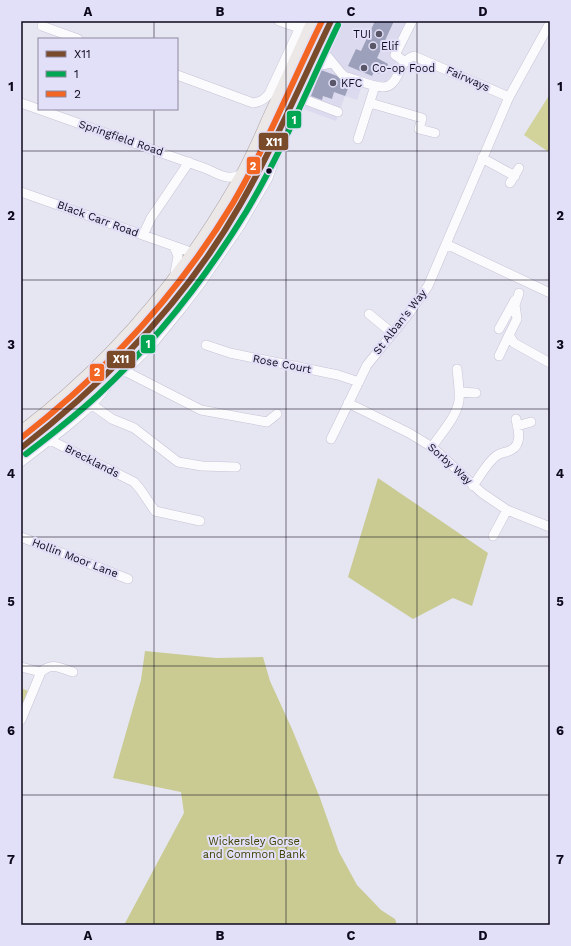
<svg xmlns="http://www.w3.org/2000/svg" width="571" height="946" viewBox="0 0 571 946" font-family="'Work Sans',sans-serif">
	<rect width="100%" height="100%" fill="#e6e5f2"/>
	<path fill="#dcdaef" d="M 279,21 L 416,21 L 402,48 L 391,76 L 387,81 L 377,82 L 365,77 L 357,100 L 345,96 L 336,121 L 298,107 L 262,98 L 299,28 Z"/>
	<path fill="#d1d39b" d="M 317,21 L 324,21 L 277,123 L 272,121 Z
		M 550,94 L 550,153 L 524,135 Z
		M 21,688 L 28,691 L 21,708 Z"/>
	<path fill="#c9cb93" d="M 378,478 L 488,553 L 472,606 L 453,598 L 413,619 L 348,577 Z
		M 145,651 L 216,658 L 263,657 L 270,681 L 292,729 L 320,798 L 339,852 L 357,885 L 381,910 L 395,919 L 397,925 L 124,925 L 184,813 L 181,792 L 113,778 L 141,680 Z"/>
	<path fill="#9da0ba" d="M 375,21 L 394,21 L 377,58 L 388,64 L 385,72 L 381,70 L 379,74 L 374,72 L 372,76 L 348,66 L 356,49 L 361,51 Z
		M 321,70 L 351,81 L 345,96 L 334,92 L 332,99 L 323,96 L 322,100 L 311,96 Z"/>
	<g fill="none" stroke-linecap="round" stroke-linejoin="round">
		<defs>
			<path id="minor" d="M 279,21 L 299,28
				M 42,26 L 78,39
				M 324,37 L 324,52 L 341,73 L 344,76 C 355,79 372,87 383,87 C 400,87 397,61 414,56 L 509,97
				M 404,61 L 395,55 L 412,21
				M 307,74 L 316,66 L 332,63
				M 177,75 L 253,103 C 260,102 264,100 269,94 L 303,21
				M 295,96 L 338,112
				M 21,103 L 207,169 C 220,175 230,182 243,173
				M 370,103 L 422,118 L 419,129 L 435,133
				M 358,139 L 375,86
				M 482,158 L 515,176
				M 510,183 L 519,168
				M 21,192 L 188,251 L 205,260
				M 143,235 L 151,218 L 189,162
				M 446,244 L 550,293
				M 174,246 L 178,256 L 175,273
				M 519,293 L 515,305 L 517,319 L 509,335 L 514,343 L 550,363
				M 369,314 L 392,333
				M 499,329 L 515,300
				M 206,345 L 230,353 L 338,375 L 359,382
				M 499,356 L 509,335
				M 124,372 L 151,346 L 181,309 L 201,283 L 240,226 L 268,178 L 272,167 L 275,145
				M 459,392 L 476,393
				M 348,403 L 409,433 L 432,447 L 482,493 L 507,510 L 550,527
				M 91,404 L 112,419 L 134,428 L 178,462 L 202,466 L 236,467
				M 517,426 L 531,422
				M 331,439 L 367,365 L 410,312 L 428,286 L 509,97 L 550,23
				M 50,440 L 134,482 L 140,489 L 155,511 L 200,521
				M 432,447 C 441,433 456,418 459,401 C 460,391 458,379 457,369
				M 21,462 C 47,441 95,409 110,381 C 113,376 114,371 115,366 L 201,410 L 267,422 L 277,414
				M 473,486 C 480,476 487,463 496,456 C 501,452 506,453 511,450 C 523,444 518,429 516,419
				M 493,536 L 507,510
				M 21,537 L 128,579
				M 21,667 L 41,672
				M 21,720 L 41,672 C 52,662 60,668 73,672"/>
			<path id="major" d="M 21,432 C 109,365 181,281 236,185 C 249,164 259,140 269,117 C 284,85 299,53 313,21
				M 21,448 C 121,375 206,276 262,166 C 287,119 307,69 331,21"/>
		</defs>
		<use href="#minor" stroke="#c5c3d5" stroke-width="10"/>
		<use href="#major" stroke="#aba2a5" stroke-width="13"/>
		<use href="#minor" stroke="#fbfbfd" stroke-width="9"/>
		<use href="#major" stroke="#ece8e7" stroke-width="12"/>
		<defs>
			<path id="bus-1" d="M 21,448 C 108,380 185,302 240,205 C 274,146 301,83 331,21"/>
			<path id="bus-2" d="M 26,454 C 51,435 75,416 98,395 C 156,341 205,279 246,212 C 282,152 308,87 338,25"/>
			<path id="bus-3" d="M 21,438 C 106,372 177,296 233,203 C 267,145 292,82 322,21"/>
		</defs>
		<use href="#bus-1" stroke="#e2dff8" stroke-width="9"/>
		<use href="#bus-2" stroke="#e2dff8" stroke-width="9"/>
		<use href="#bus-3" stroke="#e2dff8" stroke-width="9"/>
		<use href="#bus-1" stroke="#7a4b2a" stroke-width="6"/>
		<use href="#bus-2" stroke="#00a651" stroke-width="6"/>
		<use href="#bus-3" stroke="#f26522" stroke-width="6"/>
	</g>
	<path fill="none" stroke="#0d091d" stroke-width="1" stroke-opacity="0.55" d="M 154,21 L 154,39M 286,21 L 286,925M 417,21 L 417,925M 154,109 L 154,925M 21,151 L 550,151M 21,280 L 550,280M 21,409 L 550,409M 21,537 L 550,537M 21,666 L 550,666M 21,795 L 550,795"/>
	<g fill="#595668" stroke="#e2dff8" stroke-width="1.5">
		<circle cx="379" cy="34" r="4"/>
		<circle cx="373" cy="46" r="4"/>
		<circle cx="364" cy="68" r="4"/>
		<circle cx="333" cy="83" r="4"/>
	</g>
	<circle fill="#0d091d" stroke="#e2dff8" stroke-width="1.5" cx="269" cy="171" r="3.5"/>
	<g text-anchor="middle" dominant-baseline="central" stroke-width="4" stroke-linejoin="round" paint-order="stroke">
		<g font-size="11" fill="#0d091d" stroke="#e2dff8" text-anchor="start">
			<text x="371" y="34" text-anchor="end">TUI</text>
			<text x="381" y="46">Elif</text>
			<text x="372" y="68">Co-op Food</text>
			<text x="341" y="83">KFC</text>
		</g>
		<g font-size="11" fill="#0d091d" stroke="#e2dff8">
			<text transform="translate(468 79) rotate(24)">Fairways</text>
			<text transform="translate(121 138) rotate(19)">Springfield Road</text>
			<text transform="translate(98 219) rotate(20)">Black Carr Road</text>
			<text transform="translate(400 322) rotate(-52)">St Alban's Way</text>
			<text transform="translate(282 364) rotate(11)">Rose Court</text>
			<text transform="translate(92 461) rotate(27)">Brecklands</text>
			<text transform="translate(450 464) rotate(42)">Sorby Way</text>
			<text transform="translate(75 558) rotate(21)">Hollin Moor Lane</text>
		</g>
		<g font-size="11" fill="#404202" stroke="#e2dff8">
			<text x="254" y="841">Wickersley Gorse<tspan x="254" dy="13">and Common Bank</tspan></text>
		</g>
	</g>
	<g stroke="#e2dff8" stroke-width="1.5">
		<rect x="286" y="110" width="16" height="19" rx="4" fill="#00a651"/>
		<rect x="258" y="132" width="31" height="19" rx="4" fill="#7a4b2a"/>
		<rect x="246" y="156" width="15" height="19" rx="4" fill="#f26522"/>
		<rect x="140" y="334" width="16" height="20" rx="4" fill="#00a651"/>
		<rect x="106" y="350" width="30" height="19" rx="4" fill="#7a4b2a"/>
		<rect x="89" y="363" width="16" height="19" rx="4" fill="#f26522"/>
	</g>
	<g font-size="11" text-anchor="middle" font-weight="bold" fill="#fff">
		<text x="294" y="124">1</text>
		<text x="274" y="146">X11</text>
		<text x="253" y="170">2</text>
		<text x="148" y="348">1</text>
		<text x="121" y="363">X11</text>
		<text x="97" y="376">2</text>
	</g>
	<rect width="571" height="946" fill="none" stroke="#e2dff8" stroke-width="44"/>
	<rect x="38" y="38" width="140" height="72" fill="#e2dff8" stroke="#8d89a0"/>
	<rect x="46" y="51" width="20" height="6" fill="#7a4b2a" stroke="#8d89a0"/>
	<text x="74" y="58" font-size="12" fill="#0d091d">X11</text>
	<rect x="46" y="71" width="20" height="6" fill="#00a651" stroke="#8d89a0"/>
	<text x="74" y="78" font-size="12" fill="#0d091d">1</text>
	<rect x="46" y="91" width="20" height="6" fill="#f26522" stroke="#8d89a0"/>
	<text x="74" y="98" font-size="12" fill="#0d091d">2</text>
	<rect x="22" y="22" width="527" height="902" fill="none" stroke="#0d091d" stroke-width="1.5"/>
	<g font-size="13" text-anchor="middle" font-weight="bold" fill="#0d091d">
		<text x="88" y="16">A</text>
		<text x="220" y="16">B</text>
		<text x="351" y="16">C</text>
		<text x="483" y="16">D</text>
		<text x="11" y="91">1</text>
		<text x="560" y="91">1</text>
		<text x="11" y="220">2</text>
		<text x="560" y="220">2</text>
		<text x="11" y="349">3</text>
		<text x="560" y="349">3</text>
		<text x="11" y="478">4</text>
		<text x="560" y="478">4</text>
		<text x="11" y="606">5</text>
		<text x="560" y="606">5</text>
		<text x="11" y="735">6</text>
		<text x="560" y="735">6</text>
		<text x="11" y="864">7</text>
		<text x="560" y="864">7</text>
		<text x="88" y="940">A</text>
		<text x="220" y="940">B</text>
		<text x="351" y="940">C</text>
		<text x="483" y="940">D</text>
	</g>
</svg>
